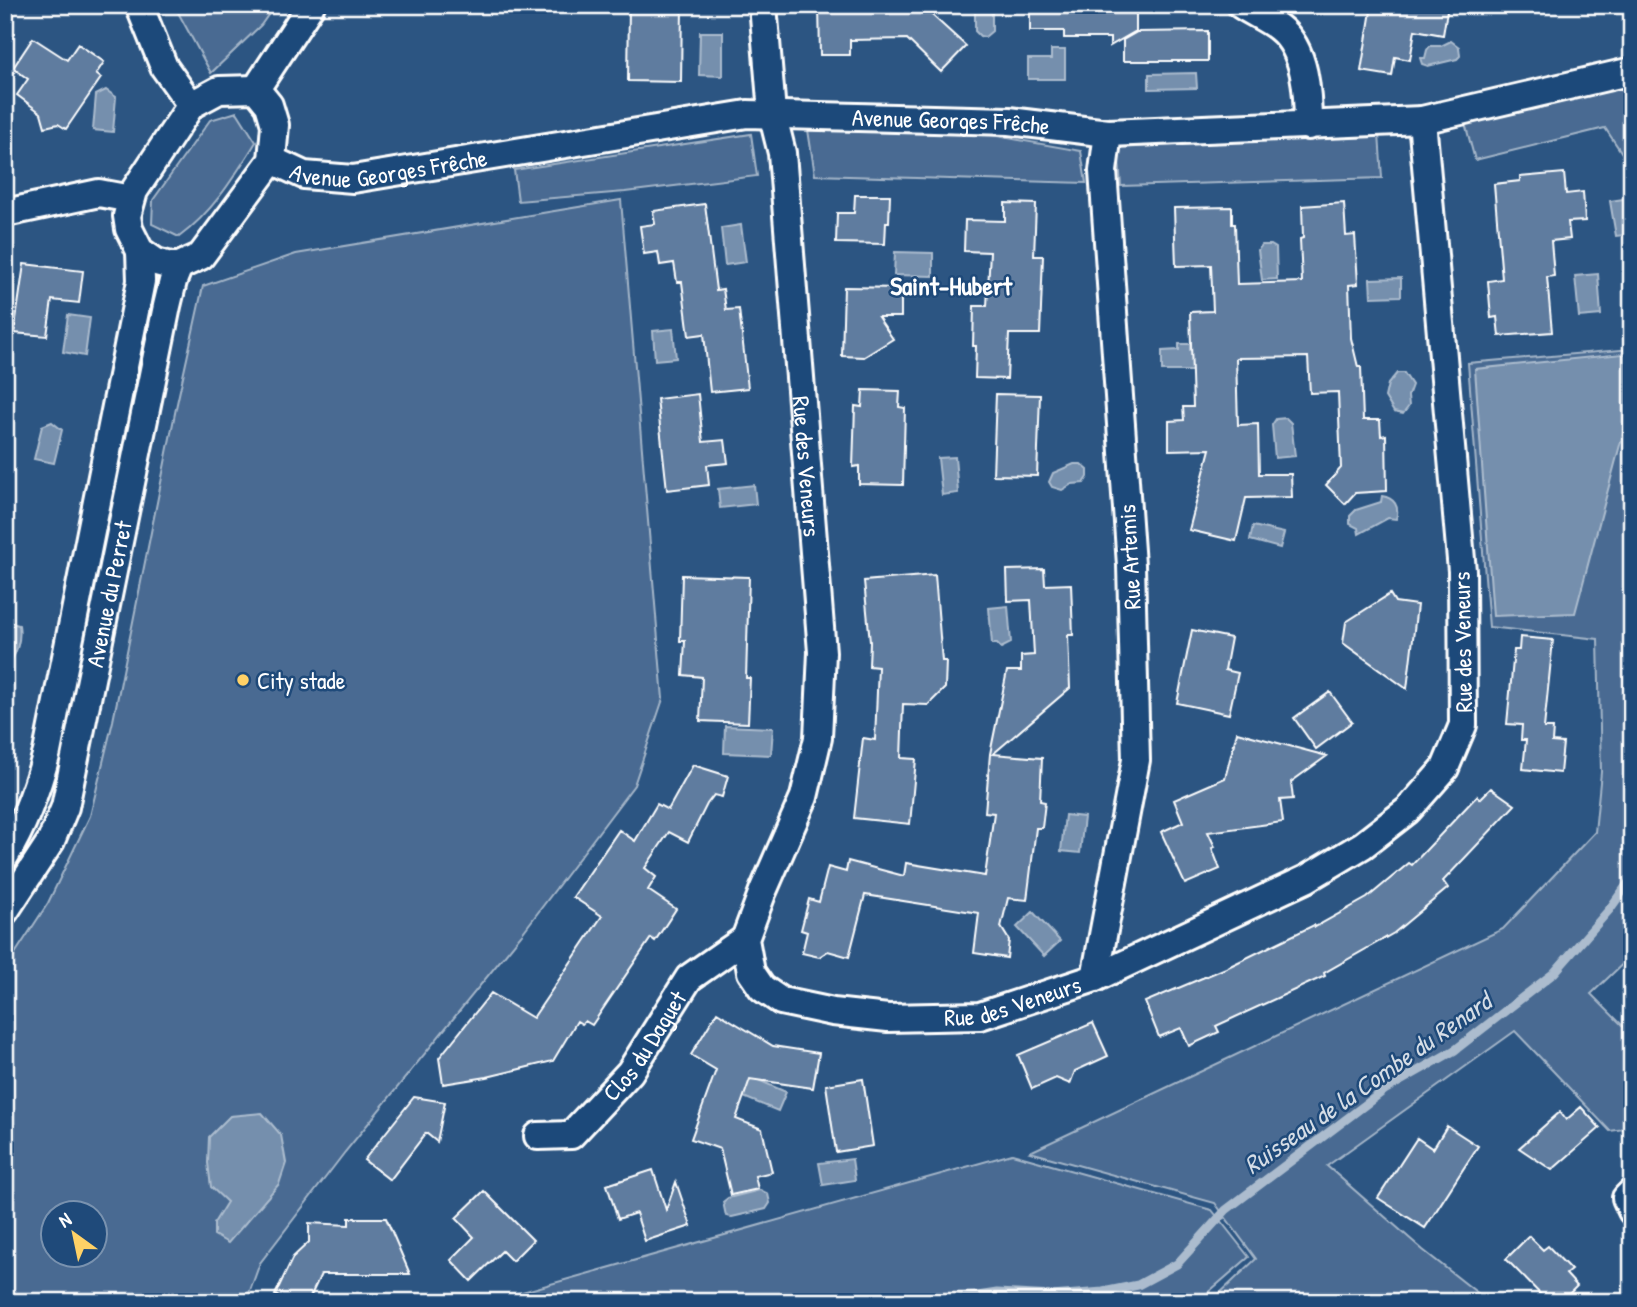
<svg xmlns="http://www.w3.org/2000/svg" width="1637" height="1307" viewBox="0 0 1637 1307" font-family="'Patrick Hand',sans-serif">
	<rect width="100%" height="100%" fill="#2c5582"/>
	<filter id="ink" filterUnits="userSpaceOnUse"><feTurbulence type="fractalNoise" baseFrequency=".0143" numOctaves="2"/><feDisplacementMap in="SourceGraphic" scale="14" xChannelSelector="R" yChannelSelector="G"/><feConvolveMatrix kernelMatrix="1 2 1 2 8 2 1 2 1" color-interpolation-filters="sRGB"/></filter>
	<g filter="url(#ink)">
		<path fill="#486b92" stroke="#a4b5c8" stroke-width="2" fill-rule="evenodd" d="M 174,5 L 275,5 L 261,25 L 211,73 Z
			M 1632,84 L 1632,168 L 1605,128 L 1475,160 L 1465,123 Z
			M 237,112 L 256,142 C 234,177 213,212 179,237 L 152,224 L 153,200 L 210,120 Z
			M 808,130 L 986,134 L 1081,151 L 1086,183 L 815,175 Z
			M 751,134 L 757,176 L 625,192 L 518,201 L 514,170 Z
			M 1379,134 L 1382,178 L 1121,186 L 1118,148 Z
			M 621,200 L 663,699 L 634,785 L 521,935 L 345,1152 L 260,1263 L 246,1302 L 5,1302 L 5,969 L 48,903 L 90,816 L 113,721 L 176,408 L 203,286 L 296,254 ZM 52,1212 L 94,1212 L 94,1254 L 52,1254 Z
			M 1632,349 L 1632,955 L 1591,994 L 1632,1035 L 1632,1128 L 1610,1131 L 1515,1031 L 1327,1166 L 1423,1250 L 1489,1302 L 1217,1302 L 1217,1296 L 1256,1259 L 1215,1203 L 1030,1152 L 1503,929 L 1595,832 L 1601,772 L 1598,639 L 1489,627 L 1468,363 Z
			M 1012,1154 L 1212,1210 L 1249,1257 L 1204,1296 L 1205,1302 L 487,1302 Z"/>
		<path fill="#748fad" stroke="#acbcce" stroke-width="2" d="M 975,5 L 992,5 L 992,31 L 985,37 L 980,36 L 975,31 Z
			M 700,32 L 723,32 L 723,76 L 699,75 Z
			M 1451,41 L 1459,47 L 1460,56 L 1457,59 L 1428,66 L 1422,64 L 1420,58 L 1425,58 L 1427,50 L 1430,46 L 1441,46 Z
			M 1051,50 L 1065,50 L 1065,79 L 1028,79 L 1028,59 L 1051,59 Z
			M 1196,73 L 1197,88 L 1149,89 L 1149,74 Z
			M 106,90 L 116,97 L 113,132 L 93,130 L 96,95 Z
			M 1630,198 L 1632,234 L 1616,236 L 1610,201 Z
			M 741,225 L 746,262 L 725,265 L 721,228 Z
			M 1262,245 L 1271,245 L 1276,248 L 1277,279 L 1262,280 L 1258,250 Z
			M 895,252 L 933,253 L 933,276 L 894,275 Z
			M 1598,274 L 1601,315 L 1579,317 L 1575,276 Z
			M 1401,278 L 1401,296 L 1371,297 L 1370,279 Z
			M 68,315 L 90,318 L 85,356 L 63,352 Z
			M 673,329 L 676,358 L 655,360 L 653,331 Z
			M 1179,344 L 1190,344 L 1190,350 L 1200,350 L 1201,371 L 1162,371 L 1162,351 L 1179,350 Z
			M 1632,353 L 1632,400 L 1575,613 L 1493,616 L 1475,369 Z
			M 1397,373 L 1404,373 L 1412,385 L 1408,396 L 1409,406 L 1403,414 L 1394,412 L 1385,397 L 1388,384 Z
			M 1286,418 L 1291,423 L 1295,456 L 1275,458 L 1272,425 L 1276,419 Z
			M 52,422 L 62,430 L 54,463 L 34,459 L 42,426 Z
			M 955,457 L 958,493 L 942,495 L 938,458 Z
			M 1074,464 L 1081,464 L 1088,470 L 1088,477 L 1084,483 L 1072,484 L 1062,490 L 1052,487 L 1049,482 L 1053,473 Z
			M 754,485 L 756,504 L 720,508 L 718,489 Z
			M 1382,496 C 1394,498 1400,506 1396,519 L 1388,518 L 1359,534 L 1358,528 L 1350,524 L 1350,516 L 1356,510 L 1381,502 Z
			M 1253,526 L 1284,533 L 1280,548 L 1250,540 Z
			M 1008,606 L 1011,643 L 1001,648 L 997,644 L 992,644 L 989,608 Z
			M 7,622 L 19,625 C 21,638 18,650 11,661 L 5,660 Z
			M 725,726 L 773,728 L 771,755 L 724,753 Z
			M 1065,815 L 1084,817 L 1080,853 L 1061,851 Z
			M 1033,912 L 1060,941 L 1044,956 L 1017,927 Z
			M 749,1076 L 786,1092 L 778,1111 L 741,1096 Z
			M 262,1113 L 281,1135 L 286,1163 L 279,1184 L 228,1243 L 214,1235 L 214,1223 L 227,1202 L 211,1187 L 208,1163 L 209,1137 L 230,1116 Z
			M 852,1159 L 855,1180 L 823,1185 L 819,1163 Z
			M 760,1190 L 768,1194 L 770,1203 L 766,1209 L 732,1217 L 726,1216 L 723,1202 L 728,1198 Z"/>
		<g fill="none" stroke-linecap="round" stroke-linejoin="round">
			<path stroke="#acbcce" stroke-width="9" d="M 939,1302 L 997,1293 L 1052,1296 L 1103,1292 L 1138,1285 L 1177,1264 L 1226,1210 L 1386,1089 L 1455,1050 L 1554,973 L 1609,910 L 1632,878"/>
		</g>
		<path fill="#5e7c9f" stroke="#fff" stroke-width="2" d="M 629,5 L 682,5 L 681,82 L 628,81 Z
			M 819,5 L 921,5 L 966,46 L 941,72 L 907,39 L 850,40 L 850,55 L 820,55 Z
			M 1030,5 L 1136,5 L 1136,31 L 1110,46 L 1110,38 L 1064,38 L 1064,31 L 1030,31 Z
			M 1372,5 L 1448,5 L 1443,35 L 1415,30 L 1410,60 L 1395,57 L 1392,76 L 1361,71 Z
			M 1208,31 L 1208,61 L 1123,61 L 1123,40 L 1137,32 Z
			M 33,38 L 67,60 L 78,44 L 104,62 L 96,74 L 101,78 L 66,129 L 58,124 L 45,127 L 41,113 L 17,95 L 28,79 L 13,68 Z
			M 1564,173 L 1566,194 L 1583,192 L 1585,221 L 1568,222 L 1570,239 L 1551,241 L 1554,276 L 1547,277 L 1552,332 L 1499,336 L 1497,317 L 1491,318 L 1488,281 L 1502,279 L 1494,184 L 1520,181 L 1520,177 Z
			M 855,195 L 890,195 L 889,222 L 886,222 L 885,244 L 836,243 L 837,213 L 854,213 Z
			M 1005,203 L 1036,204 L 1034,256 L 1043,256 L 1040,334 L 1009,334 L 1007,379 L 975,378 L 976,346 L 973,346 L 974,306 L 987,306 L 990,252 L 964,251 L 965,220 L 1005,221 Z
			M 1344,203 L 1346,236 L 1355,235 L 1358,284 L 1349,285 L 1351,338 L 1358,367 L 1361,367 L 1363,420 L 1380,420 L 1381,436 L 1386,435 L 1387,491 L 1355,493 L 1345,504 L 1326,485 L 1341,468 L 1338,392 L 1310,393 L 1308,357 L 1236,358 L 1238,425 L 1258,424 L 1259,474 L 1291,474 L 1292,497 L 1246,498 L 1236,541 L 1189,530 L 1210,449 L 1169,450 L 1169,421 L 1184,420 L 1183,407 L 1193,407 L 1190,312 L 1213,311 L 1211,265 L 1176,266 L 1174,208 L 1232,207 L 1232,224 L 1235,224 L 1237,284 L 1302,282 L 1300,239 L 1303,238 L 1302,206 Z
			M 705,204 L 716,290 L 723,289 L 726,310 L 739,309 L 748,388 L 710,392 L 704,334 L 689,336 L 682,282 L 677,282 L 674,263 L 660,265 L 658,252 L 644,254 L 640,226 L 655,224 L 653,211 Z
			M 24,264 L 83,271 L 79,303 L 52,300 L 47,336 L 14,333 Z
			M 844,287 L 901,288 L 901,317 L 878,317 L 893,339 L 864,357 L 842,356 Z
			M 863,390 L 900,391 L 899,407 L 905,408 L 903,485 L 859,484 L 859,466 L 853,467 L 855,406 L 862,407 Z
			M 698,394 L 703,442 L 725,440 L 728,463 L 707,465 L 709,485 L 667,490 L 657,399 Z
			M 996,394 L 1040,395 L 1037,476 L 993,475 Z
			M 1044,569 L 1045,585 L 1071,584 L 1073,635 L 1068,635 L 1070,688 L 993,754 L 1042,758 L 1040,801 L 1045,802 L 1042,828 L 1036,828 L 1027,900 L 1008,898 L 1001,927 L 1009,940 L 1007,958 L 974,953 L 979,913 L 865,895 L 849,957 L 828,951 L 819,957 L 802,953 L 807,932 L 801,930 L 809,899 L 819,902 L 828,867 L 846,872 L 848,861 L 904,876 L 906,863 L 985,876 L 994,813 L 985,812 L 990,754 L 1007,671 L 1021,671 L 1021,656 L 1034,655 L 1031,600 L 1008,601 L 1007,570 Z
			M 682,575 L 749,577 L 746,678 L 750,678 L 748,723 L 700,721 L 702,677 L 683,675 L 685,641 L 680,641 Z
			M 935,575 L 942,661 L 946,661 L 945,688 L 928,705 L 903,704 L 901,758 L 916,759 L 910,824 L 854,818 L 863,738 L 875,740 L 878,667 L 869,666 L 870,642 L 864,581 Z
			M 1390,594 L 1395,602 L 1417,605 L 1407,689 L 1343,643 L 1346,622 Z
			M 1192,630 L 1231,638 L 1225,670 L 1238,673 L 1229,714 L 1177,703 Z
			M 1520,637 L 1553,640 L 1544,728 L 1553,728 L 1552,742 L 1563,743 L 1560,773 L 1523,769 L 1526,740 L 1521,740 L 1522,725 L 1507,724 L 1514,650 L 1519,650 Z
			M 1330,692 L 1352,722 L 1316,749 L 1294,718 Z
			M 1237,732 L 1327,756 L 1291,782 L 1293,799 L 1280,800 L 1283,822 L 1208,832 L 1215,847 L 1212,848 L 1220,869 L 1185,884 L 1161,832 L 1183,822 L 1174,800 L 1225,778 Z
			M 693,765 L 728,776 L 722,797 L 714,795 L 707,804 L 688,842 L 669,832 L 645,868 L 656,877 L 648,890 L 676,909 L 655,941 L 651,938 L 592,1025 L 585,1021 L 582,1024 L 577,1021 L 553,1061 L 487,1077 L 443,1084 L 439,1058 L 491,993 L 533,1018 L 602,916 L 573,897 L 619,830 L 635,841 L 657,804 L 668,810 Z
			M 1491,788 L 1515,805 L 1443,881 L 1448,888 L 1394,933 L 1324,973 L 1325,976 L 1216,1026 L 1219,1032 L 1189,1046 L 1181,1028 L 1159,1037 L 1145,1002 L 1226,968 L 1314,925 L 1315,927 L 1367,898 L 1409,863 L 1412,865 L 1477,796 L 1480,799 Z
			M 717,1012 L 773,1046 L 819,1053 L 813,1088 L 750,1079 L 736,1119 L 762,1129 L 772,1172 L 755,1176 L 758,1189 L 731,1195 L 720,1149 L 691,1139 L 716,1070 L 691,1055 Z
			M 1093,1023 L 1108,1056 L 1075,1071 L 1070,1084 L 1056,1078 L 1032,1089 L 1018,1055 Z
			M 863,1079 L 873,1146 L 836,1152 L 826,1085 Z
			M 414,1097 L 445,1102 L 437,1142 L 426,1133 L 390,1180 L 364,1160 Z
			M 1581,1107 L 1600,1128 L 1552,1170 L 1519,1148 L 1560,1112 L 1566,1120 Z
			M 1447,1126 L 1478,1146 L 1425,1228 L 1378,1198 L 1417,1138 L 1433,1149 Z
			M 653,1170 L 666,1210 L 676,1182 L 691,1226 L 645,1241 L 636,1213 L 618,1219 L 607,1185 Z
			M 484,1191 L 533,1240 L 512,1261 L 502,1251 L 471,1281 L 451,1260 L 474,1237 L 456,1218 Z
			M 349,1218 L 386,1218 L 410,1274 L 321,1274 L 308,1302 L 289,1302 L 275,1295 L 293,1257 L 309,1242 L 309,1223 L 349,1225 Z
			M 1529,1236 L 1543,1250 L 1548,1246 L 1571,1270 L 1566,1274 L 1577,1286 L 1561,1302 L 1548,1302 L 1506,1259 Z"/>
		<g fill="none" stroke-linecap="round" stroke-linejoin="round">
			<defs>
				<g id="minor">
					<path d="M 139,5 L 164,67 L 191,105"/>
					<path id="s1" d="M 763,5 L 772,113 L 782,153 L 822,652 L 818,738 L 804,797 L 763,891 L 745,939 L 751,972 L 762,988 L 781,1001 L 833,1012 L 888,1018 L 980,1016 L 1095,978 L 1306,879 L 1363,845 L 1408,810 L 1445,768 L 1463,725 L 1462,571 L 1422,120"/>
					<path d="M 1241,5 C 1253,13 1268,19 1279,28 C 1306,49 1308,94 1308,126"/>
					<path d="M 256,89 L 269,105 L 275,125 L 272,160 L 201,256 L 179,266 L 171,266 L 156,262 L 140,251 L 129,229 L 127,216 L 134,191 L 191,105 L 219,90 Z"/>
					<path d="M 256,89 L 311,5"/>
					<path id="s2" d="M 272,160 L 304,175 L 353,179 L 747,114 L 1009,121 L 1108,133 L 1422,120 L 1632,71"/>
					<path d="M 5,213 L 99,193 L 131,199"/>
					<path d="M 5,856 C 25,823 37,789 47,752 L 141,281 L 140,251"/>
					<path id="s3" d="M 5,911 L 51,841 L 65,807 L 167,306 L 173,281 L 179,266"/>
					<path d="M 1095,978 L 1136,760 L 1131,565 L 1103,171 L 1108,133"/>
					<path id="s4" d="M 538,1136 L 571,1135 L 630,1072 L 689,978 L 745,939"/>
					<path d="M 1632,1192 L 1626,1198 L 1632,1211"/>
				</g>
			</defs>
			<use href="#minor" stroke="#fff" stroke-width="32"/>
			<use href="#minor" stroke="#1f4a7a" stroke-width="26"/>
		</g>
	</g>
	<circle fill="#ffd166" stroke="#1f4a7a" stroke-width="2.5" cx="243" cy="680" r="7"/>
	<g text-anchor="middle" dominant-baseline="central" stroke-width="5" stroke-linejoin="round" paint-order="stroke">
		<g font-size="24" fill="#fff" stroke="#1f4a7a">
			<text stroke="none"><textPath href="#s2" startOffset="688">Avenue Georges Frêche</textPath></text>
			<text stroke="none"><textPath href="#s2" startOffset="121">Avenue Georges Frêche</textPath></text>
			<text stroke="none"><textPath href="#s1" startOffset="464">Rue des Veneurs</textPath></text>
			<text transform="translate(1129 557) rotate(-93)">Rue Artemis</text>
			<text stroke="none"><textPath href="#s3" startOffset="338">Avenue du Perret</textPath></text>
			<text transform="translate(1462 642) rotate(-91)">Rue des Veneurs</text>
			<text stroke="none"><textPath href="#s1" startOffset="1262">Rue des Veneurs</textPath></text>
			<text stroke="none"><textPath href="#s4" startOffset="149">Clos du Daguet</textPath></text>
		</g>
		<g font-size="24" fill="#fff" stroke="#1f4a7a" text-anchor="start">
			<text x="257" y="680">City stade</text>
		</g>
		<g font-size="26" font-weight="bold" fill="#fff" stroke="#1f4a7a">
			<text x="951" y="285">Saint-Hubert</text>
		</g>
		<g font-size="26" font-style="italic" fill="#d5dde6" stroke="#1f4a7a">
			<text transform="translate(1367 1083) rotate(-35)">Ruisseau de la Combe du Renard</text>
		</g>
	</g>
	<rect width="1637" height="1307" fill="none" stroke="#1f4a7a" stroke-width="28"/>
	<rect x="14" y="14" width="1609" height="1279" fill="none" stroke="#fff" stroke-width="2.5" filter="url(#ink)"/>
	<g transform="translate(74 1234) rotate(327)"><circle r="33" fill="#1f4a7a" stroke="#7992af" stroke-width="2"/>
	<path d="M0-5L12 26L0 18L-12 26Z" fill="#ffd166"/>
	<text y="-10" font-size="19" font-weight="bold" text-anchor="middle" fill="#ffffff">N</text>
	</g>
</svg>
